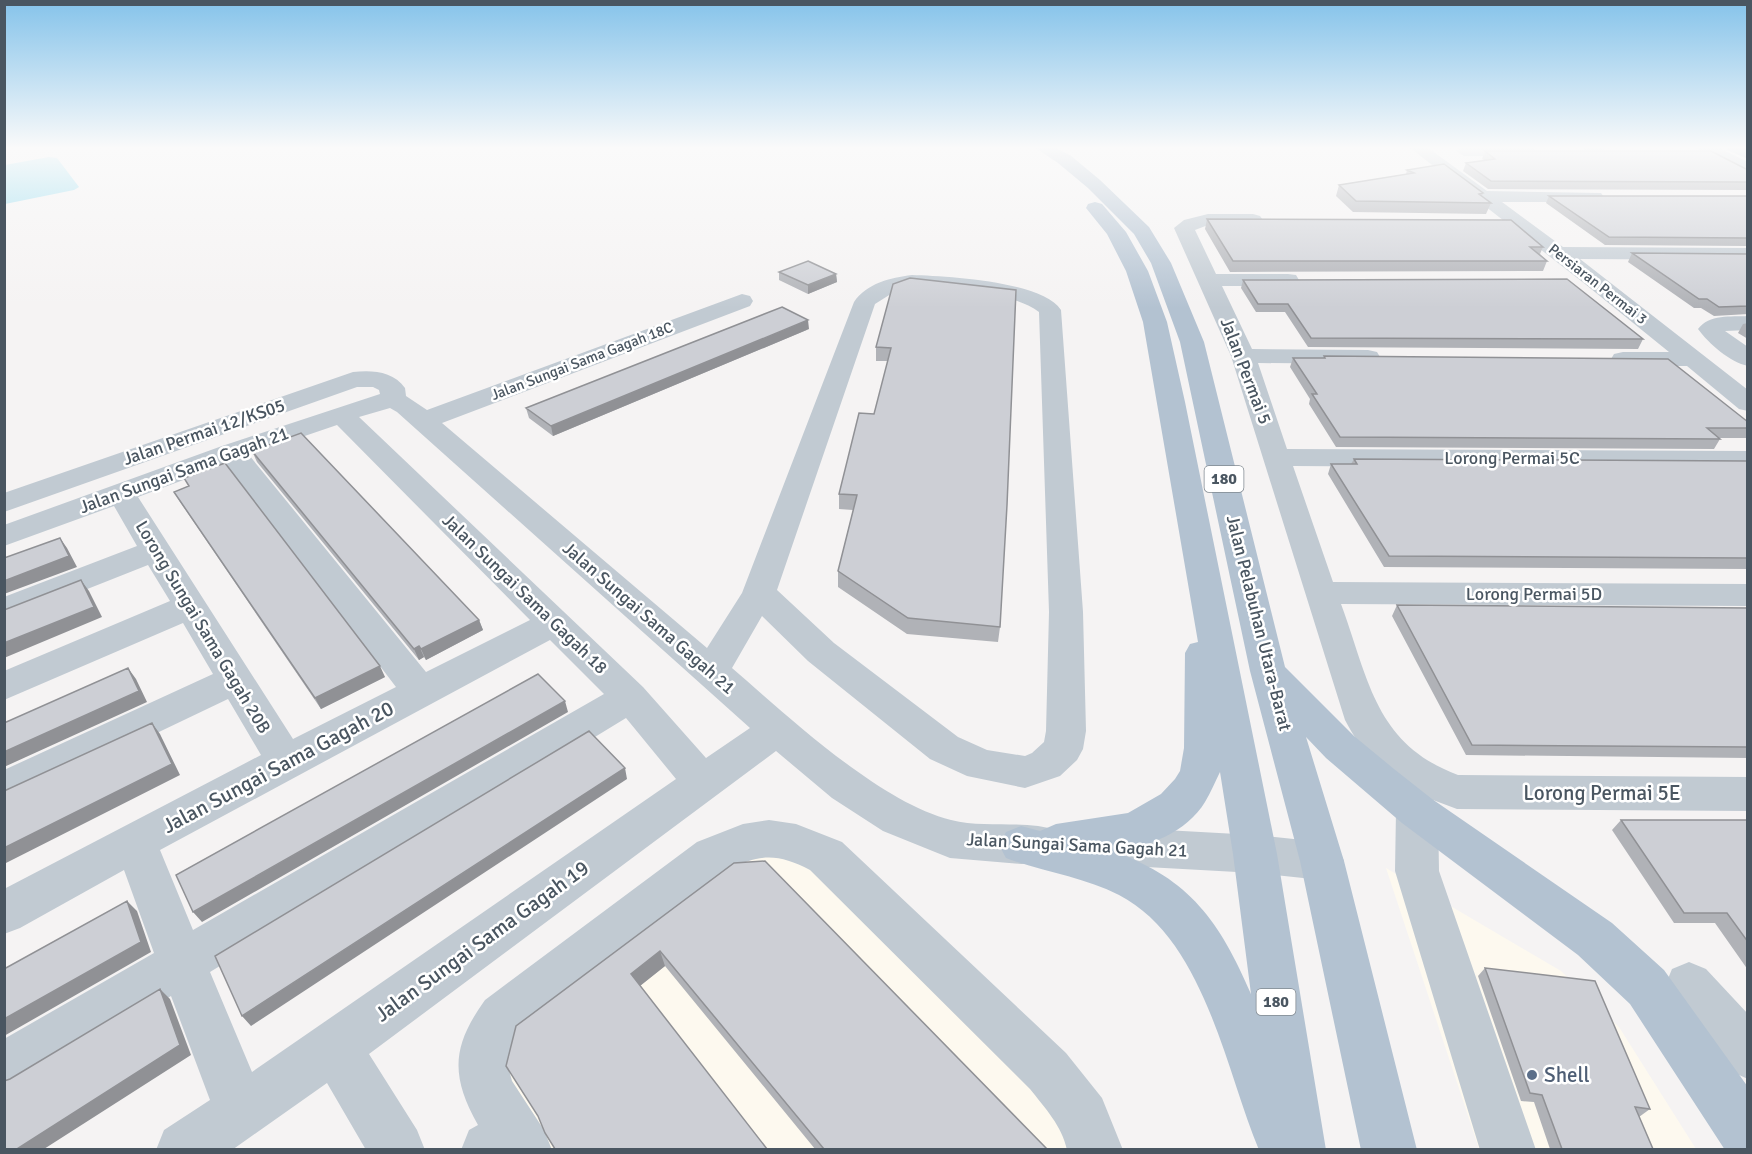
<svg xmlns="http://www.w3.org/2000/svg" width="1752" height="1154" viewBox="0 0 1752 1154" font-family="Signika,sans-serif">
	<rect width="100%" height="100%" fill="#f5f3f3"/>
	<path fill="#fdf9ef" d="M 799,851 L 1050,1086 L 1081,1149 L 542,1149 L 495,1049 L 727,856 Z
		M 1386,868 L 1561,971 L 1619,1027 L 1696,1149 L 1479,1149 Z"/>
	<path fill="#90daee" d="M 49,157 L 57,158 L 79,187 L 74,190 L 5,204 L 5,165 Z"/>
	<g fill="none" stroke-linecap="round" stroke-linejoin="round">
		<path fill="#c1cad2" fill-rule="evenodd" d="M 1409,147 L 1427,147 L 1487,191 L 1601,193 L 1604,197 L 1601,201 L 1595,202 L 1502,202 L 1563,247 L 1748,248 L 1748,260 L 1580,259 L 1748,390 L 1748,411 L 1739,409 L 1687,366 L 1623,366 L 1614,364 L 1611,359 L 1614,354 L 1623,352 L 1669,352 L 1585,284 Z
			M 1462,147 L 1531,147 L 1537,151 L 1529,156 L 1464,156 L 1456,151 Z
			M 1582,147 L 1602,147 L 1608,152 L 1600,157 L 1584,150 Z
			M 1697,147 L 1717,147 L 1748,162 L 1748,174 L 1699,150 Z
			M 1208,214 L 1253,214 L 1260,216 L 1263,220 L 1260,224 L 1253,226 L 1208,225 L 1195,230 L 1216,274 L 1288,274 L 1296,275 L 1299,280 L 1296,285 L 1288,286 L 1222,286 L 1252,349 L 1368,350 L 1377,352 L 1380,357 L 1377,362 L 1368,364 L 1258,363 L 1287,449 L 1748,451 L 1748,469 L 1293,466 L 1333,582 L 1748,584 L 1748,606 L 1341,604 C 1369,680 1375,744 1458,775 L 1748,777 L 1748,811 L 1457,809 L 1433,800 L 1438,811 L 1439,871 L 1536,1150 L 1480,1150 L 1395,871 L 1396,811 L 1402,799 L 1416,794 C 1383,781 1361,750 1345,720 L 1231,356 L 1174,228 L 1184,220 Z
			M 912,275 C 946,276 1042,281 1061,310 L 1083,612 L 1086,731 L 1083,749 L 1077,760 L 1060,776 L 1025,788 L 967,776 L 930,759 L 808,661 L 762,616 L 732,668 C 789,717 879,802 951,820 C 986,829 1026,819 1059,831 L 1066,844 L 1059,857 L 1044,863 L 1021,864 L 950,858 L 935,852 L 883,831 L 832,798 L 776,751 L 369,1054 L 417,1130 L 425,1150 L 366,1150 L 327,1083 L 232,1150 L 156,1150 L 164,1130 L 210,1100 L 171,996 L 22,1086 L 4,1094 L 4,1039 L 154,953 L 124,870 L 20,928 L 4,934 L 4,889 L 261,755 L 228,699 L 4,806 L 4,770 L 213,674 L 183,623 L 4,700 L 4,671 L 170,601 L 148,565 L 4,622 L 4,597 L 137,546 L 114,506 L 4,546 L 4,525 L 222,446 L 380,394 L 379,390 L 373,387 L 357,387 L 4,512 L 4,493 L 353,372 C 372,370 393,371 405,388 L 406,396 L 427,410 L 742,294 L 750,296 L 753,301 L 750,306 L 442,423 L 707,648 L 742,593 L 854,302 C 867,283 890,278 912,275 ZM 912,288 C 948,289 1009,290 1039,312 L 1049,612 L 1046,731 L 1044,742 L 1032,753 L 1025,756 L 987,750 L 958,737 L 834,643 L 777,590 L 875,304 L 894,292 ZM 390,408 L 397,412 L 750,728 L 706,758 L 643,687 L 359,417 ZM 337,425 L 530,620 L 426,672 L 249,455 ZM 226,464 L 396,687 L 293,739 L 138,497 ZM 550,640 L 604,694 L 193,930 L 160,850 ZM 626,718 L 676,779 L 252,1072 L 210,972 Z
			M 1748,316 L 1748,330 L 1725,331 L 1748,347 L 1748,366 C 1730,362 1709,344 1698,329 C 1709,314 1731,317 1748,316 Z
			M 769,820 L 796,824 L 842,842 L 1066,1053 L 1102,1098 L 1123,1150 L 1067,1150 C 1062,1126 1045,1108 1030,1089 L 810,870 C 779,854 760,853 729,870 L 521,1036 L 510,1054 L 509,1070 L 512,1081 L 544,1130 L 552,1150 L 461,1150 L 469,1130 L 478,1125 C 450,1075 452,1046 485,1000 L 697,842 L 743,824 Z
			M 1092,826 L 1255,835 L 1322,842 L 1338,847 L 1344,861 L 1338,875 L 1322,880 L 1255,873 L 1092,864 L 1077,858 L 1070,845 L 1077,832 Z
			M 1689,962 L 1706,969 L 1748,1014 L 1748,1079 L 1730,1071 L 1672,1003 L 1665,986 L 1672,969 Z"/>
		<path fill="#b3c2d1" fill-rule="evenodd" d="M 1034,147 L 1053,147 L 1070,155 L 1100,180 L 1149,227 L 1171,263 L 1204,342 L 1285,667 L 1354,736 L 1394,769 L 1432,799 L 1612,923 L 1664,970 L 1748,1087 L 1748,1150 L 1725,1150 L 1630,1004 L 1578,955 L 1402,823 L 1326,758 L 1306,737 L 1344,861 L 1417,1150 L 1361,1150 L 1300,861 L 1250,671 L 1180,342 L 1151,263 L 1134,234 L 1088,188 L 1058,163 Z
			M 1725,147 L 1748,148 L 1748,159 L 1727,150 Z
			M 1095,202 L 1102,204 L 1126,232 L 1148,271 L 1167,322 L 1185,402 L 1277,854 L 1326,1150 L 1259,1150 C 1225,1068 1204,939 1119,895 C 1084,877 1043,872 1006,858 L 999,845 L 1006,832 L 1021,826 L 1040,831 L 1056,824 L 1128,813 L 1161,794 L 1175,779 L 1180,771 L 1184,748 L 1185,653 L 1190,644 L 1198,642 L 1143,322 L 1126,271 L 1107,234 L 1086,208 L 1088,204 ZM 1220,772 L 1233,854 L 1251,994 C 1220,922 1190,879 1115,852 C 1148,847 1187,832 1205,802 C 1211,792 1215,782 1220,772 Z"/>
	</g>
	<path fill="#b0b2b7" d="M 1485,151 L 1748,170 L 1748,190 L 1488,189 L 1463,171 L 1466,163 L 1484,160 L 1482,159 Z
		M 1407,170 L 1483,193 L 1482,196 L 1491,203 L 1486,214 L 1353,212 L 1336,196 L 1339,185 L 1406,174 Z
		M 1549,196 L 1748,196 L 1748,246 L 1605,245 L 1546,203 Z
		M 1207,219 L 1543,247 L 1540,254 L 1547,261 L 1543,271 L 1230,272 L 1205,229 Z
		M 1632,253 L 1748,254 L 1748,314 L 1714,316 L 1701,308 L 1694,308 L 1628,262 Z
		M 779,272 L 836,274 L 837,282 L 808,294 L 779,280 Z
		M 1243,280 L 1643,339 L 1638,349 L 1308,347 L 1285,312 L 1256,312 L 1241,288 Z
		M 893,284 L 1000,627 L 998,642 L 907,634 L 838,587 L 838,571 L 853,510 L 839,509 L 839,494 L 874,414 L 888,361 L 876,361 L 876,347 Z
		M 1748,323 L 1748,339 L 1738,333 L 1743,324 Z
		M 809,329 L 553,436 L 529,418 L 526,408 Z
		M 1324,356 L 1748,422 L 1748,438 L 1719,438 L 1720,439 L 1714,449 L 1336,447 L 1309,404 L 1310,399 L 1290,367 L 1293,358 L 1324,358 Z
		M 252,451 L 479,620 L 483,630 L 426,660 L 424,657 L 419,660 L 257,462 Z
		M 1354,459 L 1748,462 L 1748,569 L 1384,567 L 1328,474 L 1331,464 L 1351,464 Z
		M 184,478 L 385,677 L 321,709 L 180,502 L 174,492 L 189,487 Z
		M 1397,605 L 1748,608 L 1748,758 L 1466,755 L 1392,616 Z
		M 1621,820 L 1748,820 L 1748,970 L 1715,923 L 1674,923 L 1612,830 Z
		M 734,863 L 1047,1149 L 815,1149 L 665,966 L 640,986 L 540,1119 L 506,1066 Z
		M 1485,968 L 1650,1109 L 1639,1117 L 1653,1149 L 1550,1149 L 1534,1102 L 1521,1101 L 1478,976 Z"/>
	<path fill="#909195" d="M 836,274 L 837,282 L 808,294 L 808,285 Z
		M 808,320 L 809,329 L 553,436 L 551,426 Z
		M 60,538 L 67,548 L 77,567 L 4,594 L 4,581 Z
		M 81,580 L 89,591 L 102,617 L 4,658 L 4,643 Z
		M 479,620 L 483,630 L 426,660 L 421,649 Z
		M 419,646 L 424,657 L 419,660 L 414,649 Z
		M 380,666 L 385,677 L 321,709 L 315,698 Z
		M 128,668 L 136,679 L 147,702 L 4,767 L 4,752 Z
		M 565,701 L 568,712 L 202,922 L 193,912 Z
		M 152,723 L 160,734 L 180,775 L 4,864 L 4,848 Z
		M 625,768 L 627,779 L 251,1026 L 242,1016 Z
		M 127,901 L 137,911 L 151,952 L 4,1036 L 4,1019 Z
		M 660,951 L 665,966 L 636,989 L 631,974 Z
		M 160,989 L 170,999 L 191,1055 L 44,1149 L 17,1149 Z"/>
	<path fill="#cdcfd5" stroke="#909195" stroke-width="1.5" d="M 1485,151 L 1711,151 L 1748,170 L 1748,182 L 1491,181 L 1466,163 L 1495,159 Z
		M 1444,164 L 1483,193 L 1479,194 L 1491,203 L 1356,201 L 1339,185 L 1414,173 L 1407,170 Z
		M 1549,196 L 1748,196 L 1748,238 L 1609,237 Z
		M 1207,219 L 1511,220 L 1543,247 L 1530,247 L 1547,261 L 1233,261 Z
		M 1632,253 L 1748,254 L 1748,306 L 1719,307 L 1707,299 L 1699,299 Z
		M 808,261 L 836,274 L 808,285 L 779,272 Z
		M 910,278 L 1016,290 L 1007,505 L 1000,627 L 908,618 L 838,571 L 857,495 L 839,494 L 859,413 L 874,414 L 891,348 L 876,347 L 893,284 Z
		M 1567,279 L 1643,339 L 1311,338 L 1288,304 L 1258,304 L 1243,280 Z
		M 782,307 L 808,320 L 551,426 L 526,408 Z
		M 1324,356 L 1668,359 L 1748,422 L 1748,428 L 1707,428 L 1720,439 L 1340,437 L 1312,394 L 1317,394 L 1293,358 L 1325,358 Z
		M 301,433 L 479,620 L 421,649 L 419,646 L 414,649 L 252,451 Z
		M 1354,459 L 1747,461 L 1748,558 L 1389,556 L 1331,464 L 1357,464 Z
		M 225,463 L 380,666 L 315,698 L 174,492 L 189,486 L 184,478 Z
		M 60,538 L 69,556 L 4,581 L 4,558 Z
		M 81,580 L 94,607 L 4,643 L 4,610 Z
		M 1397,605 L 1748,608 L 1748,747 L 1472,745 Z
		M 128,668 L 139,691 L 4,752 L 4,723 Z
		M 538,674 L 565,701 L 193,912 L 176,875 Z
		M 152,723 L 172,764 L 4,848 L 4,791 Z
		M 589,731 L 625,768 L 242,1016 L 215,956 Z
		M 1621,820 L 1748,820 L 1748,942 L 1727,913 L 1684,913 Z
		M 765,861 L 1047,1149 L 824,1149 L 660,951 L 631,974 L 767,1149 L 555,1149 L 545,1133 L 538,1116 L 506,1066 L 516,1026 L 734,863 Z
		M 127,901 L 141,942 L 4,1019 L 4,969 Z
		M 1485,968 L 1595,981 L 1650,1109 L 1635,1107 L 1653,1149 L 1562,1149 L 1542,1095 L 1530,1093 Z
		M 160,989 L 180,1045 L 17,1149 L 4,1149 L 4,1081 L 10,1079 Z"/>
	<linearGradient id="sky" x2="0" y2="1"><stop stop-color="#85c3ea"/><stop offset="0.48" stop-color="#fafafa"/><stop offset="1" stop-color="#fafafa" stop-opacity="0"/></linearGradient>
	<rect width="1752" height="308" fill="url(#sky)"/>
	<circle fill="#5c6f8a" stroke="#fff" stroke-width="2" cx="1532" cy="1075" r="6"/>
	<g text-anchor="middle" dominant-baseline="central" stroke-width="5" stroke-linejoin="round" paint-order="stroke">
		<g font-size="15" fill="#4a5661" stroke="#fff">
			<text transform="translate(1598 284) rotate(38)">Persiaran Permai 3</text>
			<text transform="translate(582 361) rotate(-21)">Jalan Sungai Sama Gagah 18C</text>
		</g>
		<g fill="#fff" stroke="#808990" stroke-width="1.5">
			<rect x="1204.5" y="466" width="39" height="26" rx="4.5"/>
			<rect x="1256.5" y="989" width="39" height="26" rx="4.5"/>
		</g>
		<g font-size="16" font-weight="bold" fill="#4a5661">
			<text x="1224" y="479">180</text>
			<text x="1276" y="1002">180</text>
		</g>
		<g font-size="18" fill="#4a5661" stroke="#fff">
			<text transform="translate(1246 371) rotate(69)">Jalan Permai 5</text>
			<text transform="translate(204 432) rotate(-19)">Jalan Permai 12/KS05</text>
			<text x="1512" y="458">Lorong Permai 5C</text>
			<text transform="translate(184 470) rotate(-20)">Jalan Sungai Sama Gagah 21</text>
			<text transform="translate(525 594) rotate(44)">Jalan Sungai Sama Gagah 18</text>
			<text x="1534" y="594">Lorong Permai 5D</text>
			<text transform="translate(649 618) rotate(41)">Jalan Sungai Sama Gagah 21</text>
			<text transform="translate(1259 623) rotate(76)">Jalan Pelabuhan Utara-Barat</text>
			<text transform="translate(203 627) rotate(59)">Lorong Sungai Sama Gagah 20B</text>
			<text transform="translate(1077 845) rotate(3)">Jalan Sungai Sama Gagah 21</text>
		</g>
		<g font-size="21" fill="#4a5661" stroke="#fff">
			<text transform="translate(278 767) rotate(-28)">Jalan Sungai Sama Gagah 20</text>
			<text x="1602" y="793">Lorong Permai 5E</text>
			<text transform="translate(482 941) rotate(-36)">Jalan Sungai Sama Gagah 19</text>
		</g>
		<g font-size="21" fill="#4e5e75" stroke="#fff" text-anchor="start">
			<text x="1544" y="1075">Shell</text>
		</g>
	</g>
	<rect width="1752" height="1154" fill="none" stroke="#4a5661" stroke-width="12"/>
</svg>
